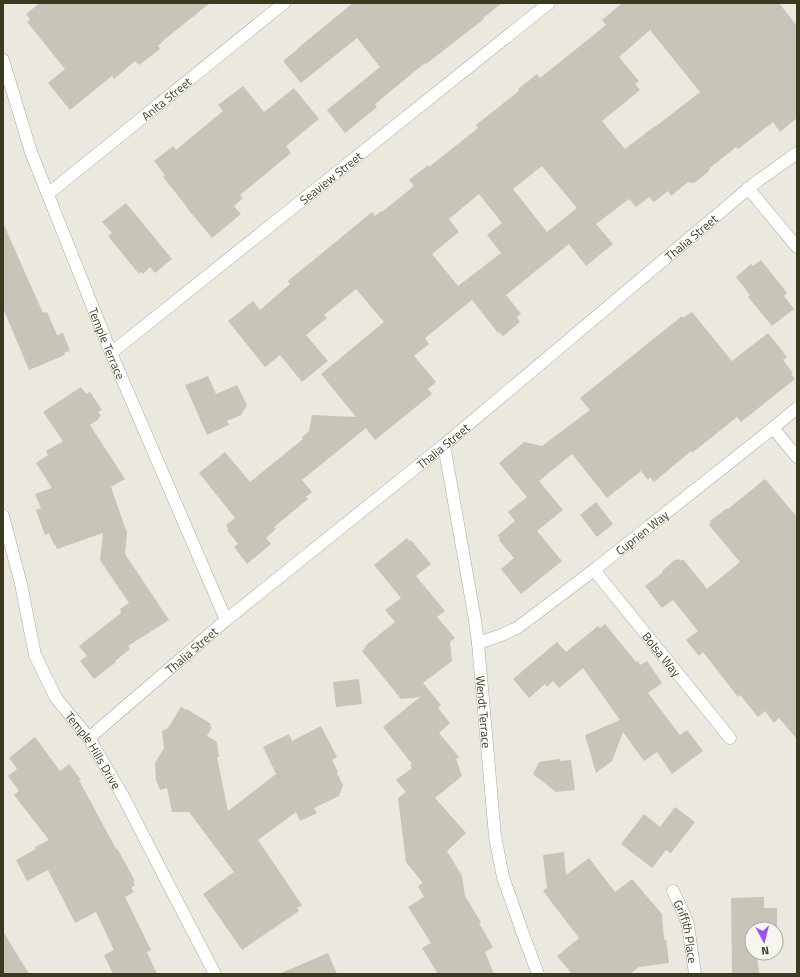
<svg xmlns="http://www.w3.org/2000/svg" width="800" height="977" viewBox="0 0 800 977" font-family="'Titillium Web',sans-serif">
	<rect width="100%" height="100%" fill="#ebe8df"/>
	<path fill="#c8c4b7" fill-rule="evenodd" d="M 40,3 L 210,3 L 164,40 L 158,46 L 160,49 L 139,65 L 135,61 L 114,79 L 112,76 L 70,110 L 48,83 L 65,69 L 27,22 L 30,19 L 26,14 Z
		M 353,3 L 502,3 L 483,18 L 484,19 L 426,64 L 425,63 L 375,104 L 377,107 L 345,133 L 327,110 L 380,67 L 357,38 L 301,83 L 283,61 L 298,49 L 298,48 Z
		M 622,3 L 779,3 L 797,26 L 797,118 L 780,132 L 773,122 L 738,149 L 736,147 L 710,168 L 708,172 L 694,183 L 688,182 L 671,196 L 668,191 L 654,202 L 649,197 L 636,207 L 629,199 L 596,224 L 613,244 L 586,266 L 569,244 L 506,295 L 521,314 L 517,317 L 520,322 L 503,336 L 499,332 L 498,333 L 472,300 L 425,338 L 429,344 L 414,356 L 436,382 L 428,389 L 432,394 L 375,440 L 366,428 L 302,480 L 312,492 L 306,497 L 308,499 L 274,527 L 276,529 L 266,538 L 271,544 L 247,564 L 234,547 L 238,544 L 227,530 L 228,529 L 226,525 L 235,518 L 199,473 L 225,452 L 250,482 L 303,439 L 302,437 L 309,431 L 312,415 L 356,417 L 321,374 L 384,322 L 356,289 L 324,315 L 327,318 L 306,335 L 328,361 L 302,382 L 280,355 L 265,367 L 228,321 L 253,301 L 260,310 L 290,284 L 288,281 L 372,212 L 375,216 L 381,211 L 382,212 L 414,186 L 409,180 L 428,165 L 429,167 L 478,128 L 476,125 L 519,91 L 518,89 L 537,74 L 540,78 L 606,25 L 602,20 ZM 650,30 L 700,92 L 655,127 L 655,126 L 625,149 L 602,121 L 640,90 L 635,84 L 639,81 L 619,57 ZM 542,166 L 577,208 L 547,232 L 513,189 ZM 479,194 L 502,223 L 487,235 L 501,253 L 458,286 L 432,254 L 459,232 L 449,219 Z
		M 243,86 L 264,112 L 294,88 L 319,119 L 286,146 L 291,153 L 240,195 L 243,198 L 234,206 L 241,214 L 212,238 L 186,207 L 187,207 L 163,177 L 165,175 L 154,161 L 173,146 L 176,150 L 223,111 L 218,105 Z
		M 126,203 L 172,259 L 155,273 L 150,267 L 143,274 L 141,272 L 139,274 L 108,236 L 112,233 L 102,222 Z
		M 3,223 L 43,313 L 47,312 L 57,335 L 63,333 L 70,351 L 64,353 L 65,355 L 29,370 L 3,308 Z
		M 761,260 L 787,293 L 784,296 L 794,309 L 772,326 L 748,297 L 750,295 L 736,277 L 751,264 L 753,266 Z
		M 692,312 L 732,361 L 768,333 L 787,357 L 783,360 L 793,373 L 791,374 L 795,379 L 741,422 L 737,417 L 692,453 L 691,451 L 654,482 L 650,477 L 648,480 L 641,471 L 607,498 L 572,454 L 539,481 L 563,510 L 537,531 L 562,561 L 521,594 L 501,569 L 514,558 L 499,540 L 500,539 L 498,535 L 515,521 L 508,512 L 527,497 L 499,463 L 524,442 L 542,446 L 590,410 L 580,398 L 682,316 L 683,318 Z
		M 208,376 L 216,394 L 237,385 L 247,405 L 241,415 L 227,421 L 229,425 L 207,435 L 185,385 Z
		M 81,387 L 86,394 L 90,392 L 102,410 L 98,412 L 101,416 L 98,418 L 99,419 L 90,425 L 125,479 L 111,487 L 127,533 L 125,554 L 169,620 L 128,646 L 130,649 L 115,661 L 116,662 L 94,679 L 80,661 L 87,656 L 79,646 L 121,613 L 120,609 L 129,603 L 100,560 L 103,533 L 57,549 L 55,544 L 54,545 L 49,533 L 45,535 L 36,510 L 41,508 L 35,494 L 52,488 L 36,463 L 48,455 L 46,451 L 63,441 L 43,412 Z
		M 765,479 L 797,517 L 797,739 L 779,718 L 774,723 L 765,711 L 758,717 L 740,695 L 738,697 L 703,652 L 699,656 L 686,640 L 698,631 L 673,600 L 662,608 L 645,586 L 663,572 L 662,571 L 676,559 L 678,560 L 679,559 L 681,561 L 683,559 L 707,589 L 740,562 L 709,525 L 711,522 L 710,521 L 727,508 L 728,509 Z
		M 596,502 L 613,524 L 597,537 L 580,515 Z
		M 407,538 L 409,541 L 411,540 L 431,564 L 416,576 L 445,611 L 437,617 L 455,638 L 450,642 L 452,661 L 423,683 L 441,705 L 438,708 L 450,723 L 439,733 L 459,757 L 456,759 L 462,776 L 435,798 L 466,833 L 447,851 L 462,876 L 465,896 L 481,922 L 479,923 L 493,947 L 485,952 L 494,974 L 438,974 L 422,948 L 431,943 L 408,907 L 424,897 L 418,886 L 423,883 L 406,862 L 398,798 L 406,792 L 396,780 L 412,768 L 410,765 L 412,764 L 383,727 L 420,697 L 401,699 L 362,651 L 366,647 L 365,646 L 395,622 L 385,610 L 401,598 L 374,565 Z
		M 605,624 L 636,662 L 638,661 L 640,665 L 647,661 L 662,683 L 648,693 L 680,735 L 687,730 L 703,751 L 672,774 L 657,752 L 644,761 L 623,732 L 612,761 L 596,773 L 585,735 L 620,720 L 583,668 L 559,688 L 553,681 L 547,687 L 545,684 L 529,698 L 513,679 L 557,642 L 566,652 L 598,626 L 600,628 Z
		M 359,679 L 362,704 L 336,707 L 333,682 Z
		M 181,707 L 186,710 L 187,709 L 211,724 L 210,726 L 212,727 L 207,736 L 217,742 L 219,757 L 217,757 L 228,811 L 276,774 L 263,747 L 289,734 L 292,741 L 321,726 L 337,757 L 332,760 L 338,772 L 337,773 L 343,785 L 339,796 L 314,808 L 317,813 L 300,821 L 296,812 L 258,840 L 302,905 L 297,908 L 299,911 L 242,950 L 203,894 L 234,872 L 189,812 L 172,812 L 167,788 L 160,790 L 156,780 L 155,763 L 164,748 L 162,731 L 168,728 Z
		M 35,737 L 60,771 L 69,764 L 81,780 L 79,780 L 116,849 L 117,848 L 135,881 L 133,882 L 135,885 L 131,888 L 134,892 L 125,897 L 151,950 L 147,952 L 157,974 L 113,974 L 104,955 L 114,950 L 96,912 L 75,923 L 48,870 L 27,881 L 16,860 L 36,849 L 35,847 L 49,840 L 14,795 L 19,791 L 8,776 L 17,769 L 9,758 Z
		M 559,759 L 561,761 L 571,760 L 575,790 L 556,792 L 533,774 L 539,762 Z
		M 675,807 L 695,822 L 671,853 L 666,850 L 652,868 L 621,844 L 644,814 L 660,827 Z
		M 564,852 L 566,875 L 589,858 L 615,892 L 632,879 L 662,914 L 664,940 L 666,939 L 669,963 L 639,967 L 630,974 L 572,974 L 557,956 L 579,938 L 543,891 L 547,888 L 543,855 Z
		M 764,897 L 764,908 L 777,908 L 777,939 L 776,939 L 776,929 L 752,929 L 752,953 L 759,953 L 759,955 L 757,955 L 759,974 L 732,974 L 731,898 Z
		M 3,931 L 29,974 L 3,974 Z
		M 328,953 L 337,974 L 279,974 Z"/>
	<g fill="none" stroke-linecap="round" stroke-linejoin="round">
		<defs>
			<g id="minor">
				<path id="s1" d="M 3,60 L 31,152 L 111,353 L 226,620"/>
				<path d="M 748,188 L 797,247"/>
				<path id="s2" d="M 48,194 L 284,3"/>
				<path id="s3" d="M 111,353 L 549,3"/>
				<path d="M 773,428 L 797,457"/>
				<path id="s4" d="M 444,445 L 475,620 L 478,643 L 495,836 L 503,877 L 523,934 L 538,974"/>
				<path id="s5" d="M 3,516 L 21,584 L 35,655 L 56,698 L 89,738 L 124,798 L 163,874 L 215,974"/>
				<path id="s6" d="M 594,570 L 730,738"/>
				<path id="s7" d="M 478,643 L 499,636 L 517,628 L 594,570 L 773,428 L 797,408"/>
				<path id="s8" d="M 89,738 L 226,620 L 444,445 L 755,183 L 797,153"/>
				<path id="s9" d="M 673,891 L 684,914 L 688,925 L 695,974"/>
			</g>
		</defs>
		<use href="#minor" stroke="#aca99a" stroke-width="13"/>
		<use href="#minor" stroke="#fff" stroke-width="12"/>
	</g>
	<g text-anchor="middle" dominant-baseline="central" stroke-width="3.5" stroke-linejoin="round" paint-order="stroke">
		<g font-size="12" fill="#3b391f" stroke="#f7f5ef">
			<text stroke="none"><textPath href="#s2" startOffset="152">Anita Street</textPath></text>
			<text stroke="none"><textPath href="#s3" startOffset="281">Seaview Street</textPath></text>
			<text stroke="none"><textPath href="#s8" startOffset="783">Thalia Street</textPath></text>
			<text stroke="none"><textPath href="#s1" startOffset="302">Temple Terrace</textPath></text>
			<text stroke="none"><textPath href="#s8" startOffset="459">Thalia Street</textPath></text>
			<text stroke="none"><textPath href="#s7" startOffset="199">Cuprien Way</textPath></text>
			<text stroke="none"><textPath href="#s8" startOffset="135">Thalia Street</textPath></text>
			<text stroke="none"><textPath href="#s6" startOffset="108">Bolsa Way</textPath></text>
			<text stroke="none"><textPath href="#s4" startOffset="270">Wendt Terrace</textPath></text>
			<text stroke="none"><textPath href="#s5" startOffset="255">Temple Hills Drive</textPath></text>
			<text stroke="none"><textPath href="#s9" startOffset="43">Griffith Place</textPath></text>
		</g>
	</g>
	<rect width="800" height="977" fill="none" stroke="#3b391f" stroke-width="8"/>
	<g transform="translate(764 941) rotate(173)"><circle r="19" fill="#f7f5ef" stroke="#acaa9c"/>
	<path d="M0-3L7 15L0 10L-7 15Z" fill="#9c51f7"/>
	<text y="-6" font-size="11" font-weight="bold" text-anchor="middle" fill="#3b391f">N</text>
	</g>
</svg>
